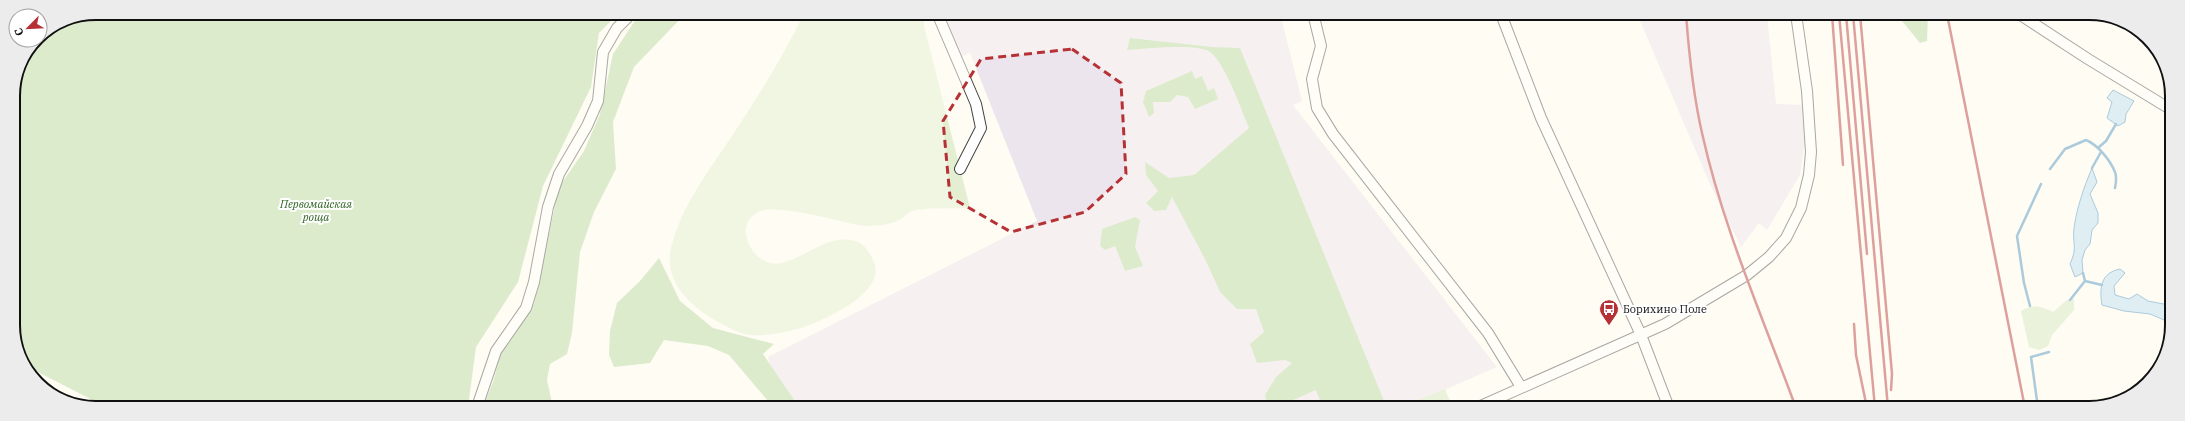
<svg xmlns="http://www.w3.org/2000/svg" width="2185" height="421" viewBox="0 0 2185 421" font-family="'IBM Plex Serif',serif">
	<rect width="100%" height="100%" fill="#fefcf3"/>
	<path fill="#ede5ed" d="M 942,13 L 1280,13 L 1302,101 L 1293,105 L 1497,367 L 1403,408 L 1387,408 L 1384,401 L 1369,408 L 797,407 L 773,373 L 768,357 L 1037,221 L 970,53 L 962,56 Z
		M 1637,14 L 1767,14 L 1776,104 L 1804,105 L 1805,141 L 1800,175 L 1767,230 L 1759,223 L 1741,247 L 1709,182 Z"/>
	<path fill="#d3e7be" d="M 2074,299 L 2074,310 L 2052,335 L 2048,346 L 2039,350 L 2029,347 L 2021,311 C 2034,304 2040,306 2053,312 L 2067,300 Z
		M 1445,389 L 1451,404 L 1450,408 L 1399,408 Z"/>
	<path fill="#b7d79f" d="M 96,13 L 619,13 L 599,33 L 591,87 L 543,186 L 518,282 L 476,347 L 468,407 L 106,407 L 30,368 L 15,341 L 13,96 L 19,64 L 36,40 L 40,40 L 40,36 L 65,19 Z
		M 645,13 L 686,13 L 634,67 L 613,122 L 616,169 L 594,212 L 580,252 L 572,333 L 567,354 L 550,364 L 547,380 L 553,407 L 483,407 L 493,382 L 501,352 L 534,304 L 559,187 L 584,151 L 600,114 L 613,54 L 634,22 Z
		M 1921,14 L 1928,14 L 1927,41 L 1920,43 L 1898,16 L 1913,20 Z
		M 1130,38 L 1212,47 L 1240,48 L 1384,401 L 1369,408 L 1323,408 L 1316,390 L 1275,408 L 1268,408 L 1265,395 L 1276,377 L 1292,363 L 1285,360 L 1257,363 L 1250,344 L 1264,332 L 1256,309 L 1237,309 L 1220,292 L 1206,261 L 1172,197 L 1166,210 L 1154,211 L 1146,203 L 1158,191 L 1146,175 L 1145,162 L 1169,178 L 1194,175 L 1249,128 C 1242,111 1224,61 1210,52 C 1196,43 1145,49 1127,50 Z
		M 1192,71 L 1195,79 L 1202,76 L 1208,91 L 1214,88 L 1218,99 L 1195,109 L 1188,97 L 1177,95 L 1170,102 L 1153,102 L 1154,113 L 1149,117 L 1143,102 L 1146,91 Z
		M 1135,217 L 1140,220 L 1135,247 L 1143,266 L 1125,271 L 1115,246 L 1105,250 L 1100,246 L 1102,229 Z
		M 659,258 L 680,301 L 713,328 L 774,344 L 763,354 L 799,407 L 773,407 L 729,355 L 708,346 L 664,340 L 650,363 L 614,367 L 609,355 L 610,331 L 617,303 L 640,281 Z"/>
	<path fill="#e3efd0" d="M 804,13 L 923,13 L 924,26 L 970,208 C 953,209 929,207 912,211 C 908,212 905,217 901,219 C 888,226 872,227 858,225 C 837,221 776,203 758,212 C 731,226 754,269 781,263 C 807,258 829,231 858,242 C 865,245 870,254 873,260 C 889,291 827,319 804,327 C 788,332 769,336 752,335 C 741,335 730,328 720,323 C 693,308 663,283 671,248 C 681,208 705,176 728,142 C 755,101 783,58 804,13 Z"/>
	<path fill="#bbddf2" stroke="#4890c4" d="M 2113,90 L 2134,101 L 2126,114 L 2125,122 L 2118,126 L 2107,118 L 2112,102 L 2107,98 Z
		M 2092,168 L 2097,182 L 2090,194 L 2098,213 L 2098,223 L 2092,230 L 2090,244 L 2085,250 L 2082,260 L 2083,273 L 2075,277 L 2070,264 C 2078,247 2072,243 2074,228 C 2077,207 2084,187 2092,168 Z
		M 2120,269 L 2125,273 L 2114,286 L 2115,295 L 2129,299 L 2137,294 L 2148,301 L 2169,305 L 2171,323 L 2150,314 L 2124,311 L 2102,305 C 2099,287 2101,273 2120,269 Z"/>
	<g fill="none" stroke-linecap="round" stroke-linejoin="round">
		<path stroke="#4890c4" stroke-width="2.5" d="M 2098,148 L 2106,141 L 2116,124
			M 2092,168 L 2101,152
			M 2050,169 L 2065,149 L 2086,140 C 2098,145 2110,160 2115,172 C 2117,177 2116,183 2115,188
			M 2085,281 L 2102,285
			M 2070,300 L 2085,281 L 2083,273
			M 2030,306 L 2024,283 L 2017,236 L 2041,184
			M 2038,408 L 2031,357 L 2049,352"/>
		<defs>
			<path id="street" d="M 937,13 L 976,104 L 981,128 L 960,169
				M 1313,13 L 1321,46 L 1312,79 L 1317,108 L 1333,134 L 1488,333 L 1521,387
				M 1501,14 L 1541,118 L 1641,335 L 1669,408
				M 2019,14 L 2088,59 L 2170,109
				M 477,407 L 496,351 L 526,308 L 534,282 L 548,207 L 559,174 L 587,126 L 598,101 L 603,52 L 617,28 L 632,13
				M 1476,408 L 1665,324 L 1747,275 L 1769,257 L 1786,238 L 1801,208 L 1809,175 L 1811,152 L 1807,91 L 1796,14"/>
		</defs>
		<use href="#street" stroke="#434343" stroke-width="12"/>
		<use href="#street" stroke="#fff" stroke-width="10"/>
		<path stroke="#b63135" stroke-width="2.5" d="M 1686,14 C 1689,54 1693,94 1702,133 C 1723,228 1763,318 1796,408
			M 1832,14 L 1843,165
			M 1839,14 L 1875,408
			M 1846,14 L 1867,254
			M 1853,14 L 1888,408
			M 1860,14 L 1892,374 L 1891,390
			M 1947,14 L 2025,408
			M 1854,324 L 1856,355 L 1867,408"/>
	</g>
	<path d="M0 0H2185V421H0ZM 1072,49 L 1121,83 L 1126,174 L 1085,212 L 1011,232 L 950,197 L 943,121 L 981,59 Z" fill="#fefcf3" fill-opacity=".55" fill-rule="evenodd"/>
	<path fill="none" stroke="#b63135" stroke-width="3" stroke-dasharray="8 5" stroke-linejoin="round" d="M 1072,49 L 1121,83 L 1126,174 L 1085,212 L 1011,232 L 950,197 L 943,121 L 981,59 Z"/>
	<defs>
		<symbol id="bus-pin" viewBox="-11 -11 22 30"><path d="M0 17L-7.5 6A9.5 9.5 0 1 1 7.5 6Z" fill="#b63135" stroke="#fff"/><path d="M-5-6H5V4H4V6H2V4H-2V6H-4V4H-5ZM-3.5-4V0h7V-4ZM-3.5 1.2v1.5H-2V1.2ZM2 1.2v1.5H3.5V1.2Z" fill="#fff"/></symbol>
	</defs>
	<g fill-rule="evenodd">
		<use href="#bus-pin" x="1598" y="298" width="22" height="30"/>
	</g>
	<g text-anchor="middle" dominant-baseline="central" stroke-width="4" stroke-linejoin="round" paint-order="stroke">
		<g font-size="11" font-style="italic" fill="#306324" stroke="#fff">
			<text x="316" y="204">Первомайская<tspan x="316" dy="13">роща</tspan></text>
		</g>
		<g font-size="11" fill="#101010" stroke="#fff" text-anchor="start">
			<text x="1623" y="309">Борихино Поле</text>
		</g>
	</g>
	<path d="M0 0H2185V421H0ZM96 20H2089A76 76 0 0 1 2165 96V325A76 76 0 0 1 2089 401H96A76 76 0 0 1 20 325V96A76 76 0 0 1 96 20Z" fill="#ececec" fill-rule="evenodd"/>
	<path fill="none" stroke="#101010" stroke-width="2" d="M96 20H2089A76 76 0 0 1 2165 96V325A76 76 0 0 1 2089 401H96A76 76 0 0 1 20 325V96A76 76 0 0 1 96 20Z"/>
	<g transform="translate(28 28) rotate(246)"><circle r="19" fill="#ffffff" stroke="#9f9f9f"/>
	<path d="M0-3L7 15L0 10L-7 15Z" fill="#b63135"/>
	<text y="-6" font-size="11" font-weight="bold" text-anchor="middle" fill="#101010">С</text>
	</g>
</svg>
